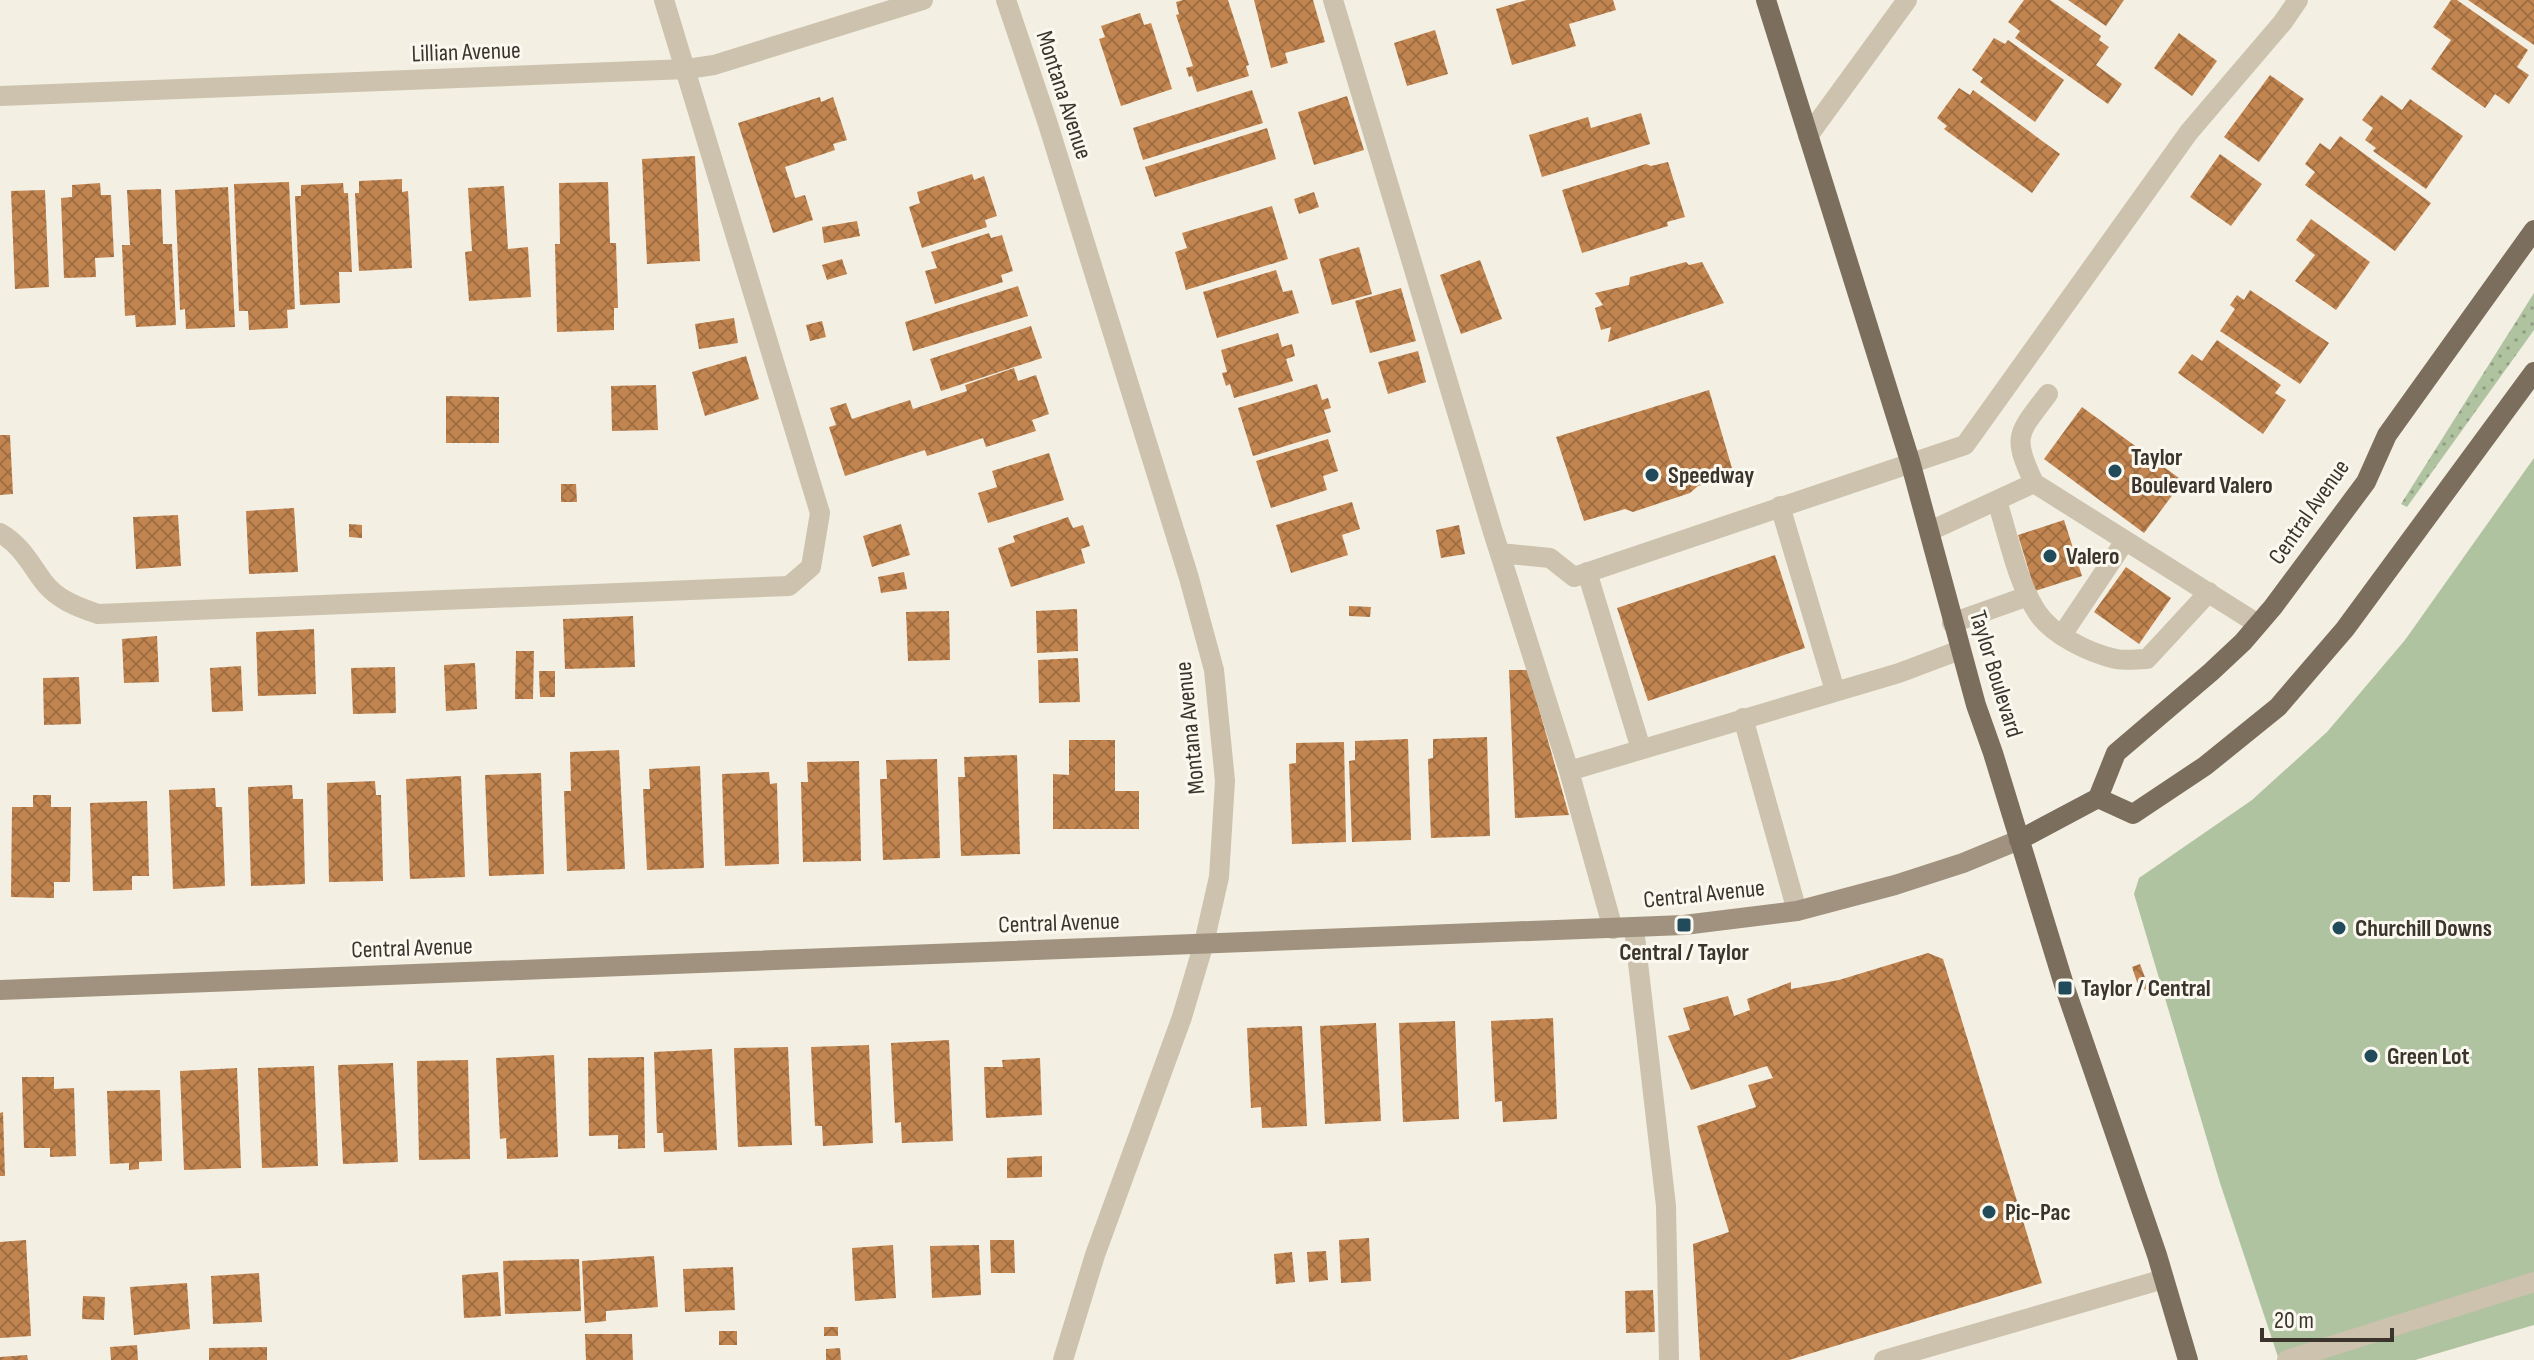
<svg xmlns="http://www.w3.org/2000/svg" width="2534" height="1360" viewBox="0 0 2534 1360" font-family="'Sofia Sans Condensed',sans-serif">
	<defs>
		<pattern id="grass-dots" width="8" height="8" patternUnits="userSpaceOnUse" patternTransform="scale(2)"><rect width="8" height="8" fill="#b0c3a1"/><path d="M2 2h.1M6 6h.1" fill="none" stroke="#909f83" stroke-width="1.8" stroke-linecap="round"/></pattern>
		<pattern id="building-cross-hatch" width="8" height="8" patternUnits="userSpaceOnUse" patternTransform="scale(2)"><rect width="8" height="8" fill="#c38550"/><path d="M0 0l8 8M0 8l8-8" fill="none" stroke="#9f6e43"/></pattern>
	</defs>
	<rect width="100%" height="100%" fill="#f3efe2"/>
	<path fill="url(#grass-dots)" d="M 2534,293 L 2534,330 L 2407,507 L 2401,504 Z"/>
	<path fill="#b0c3a1" d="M 2534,458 L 2534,1325 L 2415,1360 L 2279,1360 L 2220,1183 L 2134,894 L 2139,878 L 2252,800 L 2327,732 L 2405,640 Z"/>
	<path fill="url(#building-cross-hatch)" d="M 1183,0 L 1228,0 L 1249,65 L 1246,66 L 1249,76 L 1197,92 L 1192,76 L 1189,77 L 1186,68 L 1193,66 L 1176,15 L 1179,14 L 1176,2 Z
		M 1254,0 L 1313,0 L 1325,42 L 1285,53 L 1288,63 L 1271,68 Z
		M 1527,0 L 1613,0 L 1616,10 L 1569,24 L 1576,46 L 1512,65 L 1496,9 Z
		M 2024,0 L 2050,0 L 2101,36 L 2099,40 L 2109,47 L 2096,65 L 2122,84 L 2108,104 L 2015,38 L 2020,31 L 2008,22 Z
		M 2068,0 L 2124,0 L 2106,26 Z
		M 2451,0 L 2457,0 L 2528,50 L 2517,67 L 2529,75 L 2509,104 L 2495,94 L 2485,108 L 2431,69 L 2451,40 L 2433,27 Z
		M 2468,0 L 2534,0 L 2534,45 Z
		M 1140,13 L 1144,25 L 1151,23 L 1172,89 L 1121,106 L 1099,39 L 1105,37 L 1101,26 Z
		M 1435,30 L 1448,74 L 1407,86 L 1394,43 Z
		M 2179,33 L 2217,61 L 2192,96 L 2154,68 Z
		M 1994,38 L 2005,44 L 2008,40 L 2064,80 L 2035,122 L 1980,82 L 1983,78 L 1972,70 Z
		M 2270,75 L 2304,99 L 2259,162 L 2224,137 Z
		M 1959,88 L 1970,95 L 1973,90 L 2060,154 L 2032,193 L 1944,129 L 1947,126 L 1937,118 Z
		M 1252,90 L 1263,123 L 1143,160 L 1133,128 Z
		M 2381,95 L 2402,110 L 2410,99 L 2463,136 L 2426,189 L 2373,151 L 2376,148 L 2365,140 L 2373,128 L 2362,120 Z
		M 1347,96 L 1364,150 L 1314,165 L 1298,112 Z
		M 820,97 L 821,102 L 833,97 L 847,140 L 833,144 L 835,150 L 785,167 L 795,198 L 805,195 L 813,220 L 773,233 L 738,123 Z
		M 1641,113 L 1650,144 L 1542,177 L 1529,135 L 1588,117 L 1591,128 Z
		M 1267,128 L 1276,159 L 1155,197 L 1145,167 Z
		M 2340,136 L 2431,203 L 2395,251 L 2305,185 L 2315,172 L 2305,164 L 2320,143 L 2330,150 Z
		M 2220,154 L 2262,184 L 2231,226 L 2190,197 Z
		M 695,156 L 700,261 L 647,264 L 642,159 Z
		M 1668,162 L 1685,217 L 1667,222 L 1668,226 L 1582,253 L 1562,190 L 1646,164 L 1651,166 Z
		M 972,174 L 974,180 L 984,176 L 997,216 L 985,220 L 987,227 L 922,248 L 909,207 L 920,203 L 917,192 Z
		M 402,179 L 402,192 L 408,191 L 412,268 L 359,271 L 355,193 L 359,193 L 359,181 Z
		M 289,182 L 295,309 L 287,310 L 288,328 L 249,330 L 248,311 L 239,311 L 234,184 Z
		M 608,182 L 610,243 L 616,243 L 618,308 L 614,308 L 614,330 L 557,332 L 555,244 L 560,244 L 559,183 Z
		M 100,183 L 101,195 L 111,195 L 114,257 L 95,258 L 96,277 L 64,278 L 61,198 L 72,197 L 72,185 Z
		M 343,183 L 344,193 L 348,193 L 352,272 L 339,272 L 340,303 L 300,305 L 295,196 L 301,196 L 301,185 Z
		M 504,186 L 508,249 L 528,247 L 531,297 L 469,301 L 465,252 L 472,251 L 468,188 Z
		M 228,187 L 235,327 L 186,329 L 185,309 L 180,310 L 175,190 Z
		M 161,189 L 163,244 L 172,244 L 176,325 L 136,327 L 135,315 L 125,316 L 122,245 L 130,245 L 127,190 Z
		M 45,190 L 49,287 L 15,289 L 11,191 Z
		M 1314,192 L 1319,207 L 1299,214 L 1294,199 Z
		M 1272,206 L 1288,259 L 1186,290 L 1175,252 L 1187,248 L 1182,233 Z
		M 2311,219 L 2370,262 L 2336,310 L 2295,281 L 2315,255 L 2296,240 Z
		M 857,221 L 860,236 L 824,243 L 822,227 Z
		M 989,233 L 991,238 L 1002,235 L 1013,271 L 1001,275 L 1003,282 L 935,304 L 925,271 L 937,268 L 931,252 Z
		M 1359,247 L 1372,294 L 1332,305 L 1319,259 Z
		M 842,259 L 847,274 L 827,280 L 822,265 Z
		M 1480,260 L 1502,319 L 1461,334 L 1440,275 Z
		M 1686,262 L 1689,265 L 1702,262 L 1724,303 L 1608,342 L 1611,327 L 1601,330 L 1595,308 L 1603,305 L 1595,293 L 1629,285 L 1630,277 Z
		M 1276,270 L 1283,292 L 1292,290 L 1299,313 L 1217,338 L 1203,292 Z
		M 1018,286 L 1028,316 L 913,351 L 905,322 Z
		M 1401,288 L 1416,341 L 1370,353 L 1355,301 Z
		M 2250,290 L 2329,343 L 2300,384 L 2220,331 L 2235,309 L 2230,305 L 2237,295 L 2244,300 Z
		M 734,318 L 738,343 L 699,349 L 695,324 Z
		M 822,321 L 826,337 L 810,341 L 806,325 Z
		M 1031,326 L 1042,358 L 941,391 L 930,359 Z
		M 1278,333 L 1282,347 L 1292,344 L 1295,356 L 1286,359 L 1293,381 L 1234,398 L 1230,384 L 1226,386 L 1222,373 L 1227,372 L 1221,350 Z
		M 2217,340 L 2281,385 L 2275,393 L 2286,400 L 2263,434 L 2178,373 L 2192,354 L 2202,361 Z
		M 1418,351 L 1426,382 L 1388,394 L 1378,362 Z
		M 746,356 L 759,399 L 705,416 L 692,372 Z
		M 1014,368 L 1018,381 L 1036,375 L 1049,414 L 1032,420 L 1036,431 L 986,447 L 983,438 L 927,456 L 925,450 L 845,476 L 829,427 L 836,425 L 830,408 L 846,403 L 852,419 L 910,400 L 913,409 L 967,391 L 965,385 Z
		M 1317,384 L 1322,400 L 1328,398 L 1331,408 L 1324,410 L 1331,432 L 1253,456 L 1238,408 Z
		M 656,385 L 658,430 L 612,431 L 611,386 Z
		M 1709,390 L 1734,475 L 1698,486 L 1690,493 L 1633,512 L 1625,509 L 1584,521 L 1556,437 Z
		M 446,396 L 499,397 L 499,443 L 446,443 Z
		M 2082,407 L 2183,481 L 2144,533 L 2044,459 Z
		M 0,435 L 10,435 L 13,494 L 0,495 Z
		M 1328,439 L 1338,471 L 1323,476 L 1327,490 L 1271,508 L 1256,461 Z
		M 1049,453 L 1064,500 L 988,523 L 978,493 L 997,487 L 992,471 Z
		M 561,484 L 576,484 L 577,502 L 561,502 Z
		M 1352,502 L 1360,529 L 1342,535 L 1348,555 L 1291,573 L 1276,525 Z
		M 294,508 L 298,572 L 249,574 L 246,511 Z
		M 178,515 L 181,566 L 136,569 L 133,517 Z
		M 1068,517 L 1073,528 L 1083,525 L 1090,546 L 1081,549 L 1085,563 L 1011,587 L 998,548 L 1015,542 L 1013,536 Z
		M 2064,520 L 2082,576 L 2035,591 L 2018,535 Z
		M 349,524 L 362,525 L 362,538 L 349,537 Z
		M 901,524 L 910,555 L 872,567 L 863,536 Z
		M 1459,525 L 1465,554 L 1441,558 L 1436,530 Z
		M 1775,555 L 1805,648 L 1648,701 L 1617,608 Z
		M 2126,567 L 2171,598 L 2139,644 L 2094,612 Z
		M 904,572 L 907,589 L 881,593 L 878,577 Z
		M 1349,606 L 1371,607 L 1370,617 L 1349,616 Z
		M 1077,609 L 1078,651 L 1037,653 L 1036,611 Z
		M 949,611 L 950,660 L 908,661 L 906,612 Z
		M 633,616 L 635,667 L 565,669 L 563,619 Z
		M 314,629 L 316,694 L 258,696 L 256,632 Z
		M 157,636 L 159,682 L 124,683 L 122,639 Z
		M 516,651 L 534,651 L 533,699 L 515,699 Z
		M 1078,658 L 1080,702 L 1039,703 L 1038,660 Z
		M 475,663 L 477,709 L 446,711 L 444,665 Z
		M 241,666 L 243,711 L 212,712 L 210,668 Z
		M 395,667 L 396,713 L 353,714 L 351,668 Z
		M 1509,670 L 1528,670 L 1569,815 L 1515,818 Z
		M 539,671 L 555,671 L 555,697 L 540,697 Z
		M 79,677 L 81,724 L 44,725 L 43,678 Z
		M 1487,737 L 1490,836 L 1431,838 L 1428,759 L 1433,758 L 1433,739 Z
		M 1408,739 L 1411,840 L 1352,842 L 1349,761 L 1355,760 L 1355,741 Z
		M 1069,740 L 1115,740 L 1115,791 L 1139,791 L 1139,829 L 1053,829 L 1053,774 L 1069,775 Z
		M 1344,742 L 1346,842 L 1292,844 L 1289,764 L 1296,763 L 1296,743 Z
		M 619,750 L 625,869 L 567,871 L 564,791 L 571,791 L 570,752 Z
		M 1017,755 L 1020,854 L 961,856 L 958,777 L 965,777 L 964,757 Z
		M 937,759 L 940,858 L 883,860 L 880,779 L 887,779 L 886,760 Z
		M 859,761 L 861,861 L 803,862 L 801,782 L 808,782 L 807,762 Z
		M 700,766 L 704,868 L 647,870 L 643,789 L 650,789 L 649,769 Z
		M 769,772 L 770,784 L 777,783 L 779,864 L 725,866 L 722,774 Z
		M 541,773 L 544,874 L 489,876 L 485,775 Z
		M 461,776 L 465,877 L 410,879 L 406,779 Z
		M 375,781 L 376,795 L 381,795 L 383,881 L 329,882 L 327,783 Z
		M 292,785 L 293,799 L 303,799 L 305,884 L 251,886 L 248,787 Z
		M 215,788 L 216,807 L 222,807 L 225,886 L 173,889 L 169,790 Z
		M 33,795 L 51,795 L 51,807 L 71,807 L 70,882 L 54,882 L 54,898 L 11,897 L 12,807 L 33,807 Z
		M 147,801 L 149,876 L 132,876 L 132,890 L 93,891 L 90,803 Z
		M 1928,953 L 1943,959 L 2042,1283 L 1789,1360 L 1700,1360 L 1693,1244 L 1729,1232 L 1697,1126 L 1756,1107 L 1748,1085 L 1773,1078 L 1767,1066 L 1691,1090 L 1668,1036 L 1690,1030 L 1683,1008 L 1728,996 L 1734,1016 L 1750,1010 L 1747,999 L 1791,982 L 1791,989 L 1839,980 Z
		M 2140,964 L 2149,988 L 2140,991 L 2132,967 Z
		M 1553,1018 L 1557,1119 L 1503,1122 L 1502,1101 L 1495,1102 L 1491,1021 Z
		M 1455,1021 L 1459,1119 L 1403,1122 L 1399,1023 Z
		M 1376,1023 L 1381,1121 L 1325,1124 L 1320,1026 Z
		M 1302,1026 L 1307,1126 L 1262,1128 L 1261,1107 L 1251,1108 L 1247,1028 Z
		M 949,1040 L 953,1141 L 902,1143 L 901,1122 L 895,1123 L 891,1043 Z
		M 869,1045 L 873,1143 L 823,1146 L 822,1126 L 815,1126 L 811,1047 Z
		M 788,1047 L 792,1145 L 738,1147 L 734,1048 Z
		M 712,1049 L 717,1150 L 664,1152 L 663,1133 L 657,1133 L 654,1052 Z
		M 554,1055 L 558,1157 L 507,1159 L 506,1138 L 500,1139 L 496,1058 Z
		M 644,1057 L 645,1148 L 618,1149 L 618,1135 L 589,1136 L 588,1058 Z
		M 1040,1058 L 1042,1115 L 986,1118 L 984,1067 L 1003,1067 L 1002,1060 Z
		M 468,1060 L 470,1159 L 419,1160 L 417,1061 Z
		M 393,1063 L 398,1162 L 343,1164 L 338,1065 Z
		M 314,1066 L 318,1166 L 262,1168 L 258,1068 Z
		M 237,1068 L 241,1168 L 184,1170 L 180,1071 Z
		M 22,1077 L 54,1077 L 54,1089 L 74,1088 L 76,1156 L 50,1157 L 50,1148 L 24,1148 Z
		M 160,1090 L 162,1161 L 139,1162 L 139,1169 L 129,1170 L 129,1163 L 110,1164 L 107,1091 Z
		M 3,1112 L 5,1176 L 0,1176 L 0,1113 Z
		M 1042,1156 L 1042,1177 L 1007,1178 L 1007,1158 Z
		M 1369,1238 L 1371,1281 L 1341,1283 L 1339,1240 Z
		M 26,1240 L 31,1336 L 0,1338 L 0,1242 Z
		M 990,1240 L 1014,1240 L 1015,1273 L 991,1273 Z
		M 893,1245 L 896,1298 L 855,1301 L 852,1248 Z
		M 979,1245 L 981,1295 L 932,1298 L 930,1246 Z
		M 1326,1251 L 1328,1280 L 1309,1282 L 1307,1252 Z
		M 1292,1252 L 1295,1282 L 1276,1284 L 1274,1254 Z
		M 654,1256 L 658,1307 L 606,1311 L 606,1321 L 585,1323 L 582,1261 Z
		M 579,1259 L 581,1311 L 505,1314 L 503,1261 Z
		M 733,1267 L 735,1310 L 685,1312 L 683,1269 Z
		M 498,1272 L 501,1316 L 464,1318 L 462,1275 Z
		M 259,1273 L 262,1322 L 213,1324 L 211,1276 Z
		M 187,1283 L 190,1329 L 134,1335 L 130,1287 Z
		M 1653,1290 L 1655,1332 L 1626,1333 L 1625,1291 Z
		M 83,1296 L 105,1297 L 104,1320 L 82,1319 Z
		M 824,1327 L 838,1327 L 838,1336 L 824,1336 Z
		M 719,1331 L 737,1331 L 737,1345 L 719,1345 Z
		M 585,1334 L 632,1334 L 633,1360 L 586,1360 Z
		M 137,1345 L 138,1360 L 111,1360 L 110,1347 Z
		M 267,1347 L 267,1360 L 209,1360 L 209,1348 Z
		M 840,1348 L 841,1360 L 826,1360 L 826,1349 Z
		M 27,1355 L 28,1360 L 0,1360 L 0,1357 Z"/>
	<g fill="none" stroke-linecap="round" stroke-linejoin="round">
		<path stroke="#ccc2ad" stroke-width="20" d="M 1333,0 L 1493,532 L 1569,771 L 1613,929
			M 2034,483 C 2012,435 2017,435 2048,394
			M 1997,501 C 2008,535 2017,582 2037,612 C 2052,635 2089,653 2116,659 C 2126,661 2137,659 2147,659 L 2209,592
			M 1780,506 L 1835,691
			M 1930,531 L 2034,483 L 2258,624
			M 0,533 C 20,544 30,563 43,581 C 56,599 77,607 98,614 L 789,586 L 811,567 L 820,513 L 664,0
			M 1500,553 L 1550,558 L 1574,577 L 1965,445 L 2189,132 L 2283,22 L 2298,0
			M 1587,572 L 1641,749
			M 1952,623 L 2028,596
			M 2062,635 L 2125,541
			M 1743,718 L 1797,911
			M 1569,771 L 1899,673 L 1960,650
			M 1634,928 L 1666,1206 L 1669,1360
			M 1884,1360 L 2164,1279"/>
		<path stroke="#ccc2ad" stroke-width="20" d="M 1006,0 L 1047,121 L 1189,578 L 1214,670 L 1225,781 L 1219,877 L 1204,943 L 1182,1017 L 1095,1255 L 1063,1360
			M 0,96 L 687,69 L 714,65 L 923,0
			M 1808,136 L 1907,0
			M 2287,1360 L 2534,1282"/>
		<path stroke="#a0927e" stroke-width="20" d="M 0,990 L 1684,925 L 1797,911 L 1895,885 L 1963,863 L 2019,840"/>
		<path stroke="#7c6e5d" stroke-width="20" d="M 1766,0 L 1910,461 L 1976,705 L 1993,753 L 2065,988 L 2157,1255 L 2188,1360
			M 2098,798 L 2133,814 L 2205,766 L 2278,707 L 2345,629 L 2534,372
			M 2019,840 L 2098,798 L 2116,753 L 2211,672 L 2243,642 L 2273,607 L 2366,482 L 2387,435 L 2534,230"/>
	</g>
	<g fill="#214b5b" stroke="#faf8ef" stroke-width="3">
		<circle cx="2115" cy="471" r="8"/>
		<circle cx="1652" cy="475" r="8"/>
		<circle cx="2050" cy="556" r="8"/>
		<rect x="1676" y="917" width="16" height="16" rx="4"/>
		<circle cx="2339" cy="928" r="8"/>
		<rect x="2057" y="980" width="16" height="16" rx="4"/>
		<circle cx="2371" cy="1056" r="8"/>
		<circle cx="1989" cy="1212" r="8"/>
	</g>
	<g text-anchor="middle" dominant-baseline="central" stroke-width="6" stroke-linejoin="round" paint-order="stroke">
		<g font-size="24" fill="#3a342c" stroke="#faf8ef">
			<text transform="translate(466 52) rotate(-2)">Lillian Avenue</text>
			<text transform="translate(1064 95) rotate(72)">Montana Avenue</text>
			<text transform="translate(2309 512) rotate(-55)">Central Avenue</text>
			<text transform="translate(1996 674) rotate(73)">Taylor Boulevard</text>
			<text transform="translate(1190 728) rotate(-96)">Montana Avenue</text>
			<text transform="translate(1704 894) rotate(-6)">Central Avenue</text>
			<text transform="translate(1059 923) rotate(-2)">Central Avenue</text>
			<text transform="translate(412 948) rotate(-2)">Central Avenue</text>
		</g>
		<g font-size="24" font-weight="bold" fill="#3a342c" stroke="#faf8ef" text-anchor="start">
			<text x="2131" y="457">Taylor<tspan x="2131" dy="28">Boulevard Valero</tspan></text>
			<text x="1668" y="475">Speedway</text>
			<text x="2066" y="556">Valero</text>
			<text x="2355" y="928">Churchill Downs</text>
			<text x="1684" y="952" text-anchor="middle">Central / Taylor</text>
			<text x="2081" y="988">Taylor / Central</text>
			<text x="2387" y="1056">Green Lot</text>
			<text x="2005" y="1212">Pic-Pac</text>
		</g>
	</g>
	<path d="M2262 1328v12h130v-12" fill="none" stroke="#3a342c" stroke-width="4"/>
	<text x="2274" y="1328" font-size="24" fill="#3a342c" stroke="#faf8ef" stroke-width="6" paint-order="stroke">20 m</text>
</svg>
